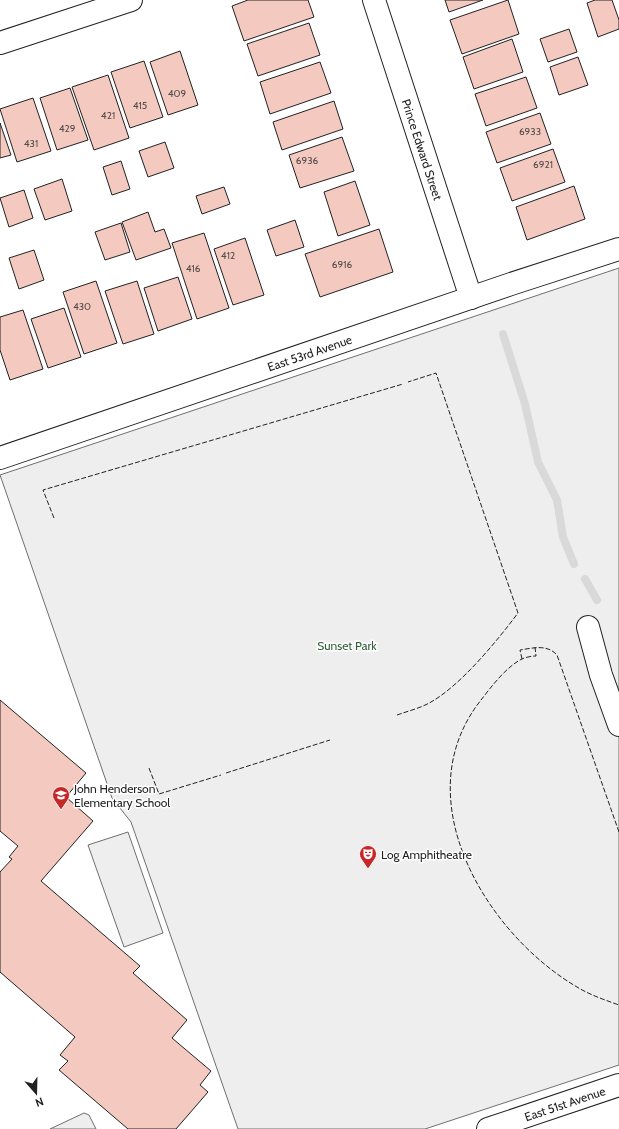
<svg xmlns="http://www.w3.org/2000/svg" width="619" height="1129" viewBox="0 0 619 1129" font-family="Cabin,sans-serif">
	<rect width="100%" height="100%" fill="#fff"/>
	<path fill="#eee" stroke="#6f6f6f" d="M 619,268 L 619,1065 L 425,1129 L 238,1129 L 131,822 L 112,798 L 0,475 Z
		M 128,832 L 163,933 L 124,947 L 88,845 Z
		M 84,1113 L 89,1115 L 96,1129 L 50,1129 Z"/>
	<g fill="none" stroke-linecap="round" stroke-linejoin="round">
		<path stroke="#d9d9d9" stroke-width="8" d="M 503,334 L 525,404 L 538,462 L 557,500 L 563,537 L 574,564
			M 585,579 L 597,600"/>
	</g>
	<path fill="#f3c9c0" stroke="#222" d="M 248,0 L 308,0 L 314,17 L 244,41 L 232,6 Z
		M 445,0 L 483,0 L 449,12 Z
		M 508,0 L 519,34 L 462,54 L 450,20 Z
		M 595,0 L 612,0 L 619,20 L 619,29 L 598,37 L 587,3 Z
		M 309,23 L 320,55 L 258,76 L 247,44 Z
		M 569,29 L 577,52 L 548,62 L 540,39 Z
		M 512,39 L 523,72 L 474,89 L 463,57 Z
		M 180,51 L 198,105 L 168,115 L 150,62 Z
		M 578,57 L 588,85 L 559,95 L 550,67 Z
		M 144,61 L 163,117 L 130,128 L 111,72 Z
		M 320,62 L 331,93 L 270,114 L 260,82 Z
		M 108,75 L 129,138 L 94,150 L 72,87 Z
		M 526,77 L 537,108 L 486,126 L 475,94 Z
		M 70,88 L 88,140 L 57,150 L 40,98 Z
		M 33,98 L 51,151 L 17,162 L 0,109 Z
		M 334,101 L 343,129 L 282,150 L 273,122 Z
		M 540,113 L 551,144 L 497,163 L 486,132 Z
		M 0,123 L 11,155 L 0,158 Z
		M 342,137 L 354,171 L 300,188 L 289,155 Z
		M 165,142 L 174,168 L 148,177 L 139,151 Z
		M 553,149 L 565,182 L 512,201 L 500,168 Z
		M 121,161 L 130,189 L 112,195 L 103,167 Z
		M 62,179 L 72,211 L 45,220 L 34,189 Z
		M 355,181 L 370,225 L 338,236 L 324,192 Z
		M 574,186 L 585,219 L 527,240 L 516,207 Z
		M 224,187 L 230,204 L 202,214 L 196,196 Z
		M 24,190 L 33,218 L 9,227 L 0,198 Z
		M 148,212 L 155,232 L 164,229 L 171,248 L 136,260 L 122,222 Z
		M 295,220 L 304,247 L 276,256 L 267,230 Z
		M 121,223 L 130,252 L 105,260 L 95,232 Z
		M 379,229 L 393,272 L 320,297 L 305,254 Z
		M 204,233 L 229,308 L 197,319 L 172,243 Z
		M 245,238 L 264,295 L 233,305 L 214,249 Z
		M 34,250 L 44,280 L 19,289 L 9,258 Z
		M 178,277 L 192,319 L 158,331 L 144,288 Z
		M 96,281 L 117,343 L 84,354 L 63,292 Z
		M 137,281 L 154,334 L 123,344 L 105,291 Z
		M 64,308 L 81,357 L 48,368 L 31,319 Z
		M 23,310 L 43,369 L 10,380 L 0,350 L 0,317 Z
		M 0,700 L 86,773 L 66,797 L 93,821 L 41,881 L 140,966 L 133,973 L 187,1020 L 172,1038 L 211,1071 L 200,1085 L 208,1092 L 176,1129 L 128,1129 L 59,1070 L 68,1061 L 60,1055 L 75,1037 L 0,972 L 0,872 L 12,859 L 9,857 L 18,846 L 0,831 Z"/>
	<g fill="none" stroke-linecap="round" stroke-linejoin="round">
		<defs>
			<g id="street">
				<path id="s1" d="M 374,0 L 471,298"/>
				<path d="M 0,43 L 131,0"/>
				<path id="s2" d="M 0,458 L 511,284 L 619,249"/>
				<path d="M 588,627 L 601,675 L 619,725"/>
				<path id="s3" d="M 488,1129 L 619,1085"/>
			</g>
		</defs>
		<use href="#street" stroke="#222" stroke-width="24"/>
		<use href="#street" stroke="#fff" stroke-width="22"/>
		<path stroke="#222" stroke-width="1" stroke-dasharray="5 2" stroke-linecap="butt" d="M 54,518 L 43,490 L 403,384
			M 535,647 L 536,656 C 532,656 526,657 522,659 C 507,666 491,687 481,700 C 404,797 485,933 577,987 C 590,995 605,1000 619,1005
			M 522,659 L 520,650 C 533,648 547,644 557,655 L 619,832
			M 397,715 C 408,711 421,708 431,702 C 461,685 497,641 518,613 L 436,373 L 408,382
			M 149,768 L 159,794 L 221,775
			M 226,773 L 330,740"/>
	</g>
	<defs>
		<symbol id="school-pin" viewBox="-11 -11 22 30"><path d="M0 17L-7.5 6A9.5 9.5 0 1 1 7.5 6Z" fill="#c62828" stroke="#fff"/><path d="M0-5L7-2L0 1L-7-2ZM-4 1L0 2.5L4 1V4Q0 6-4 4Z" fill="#fff"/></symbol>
		<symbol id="theatre-pin" viewBox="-11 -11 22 30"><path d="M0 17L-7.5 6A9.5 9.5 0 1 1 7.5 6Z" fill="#c62828" stroke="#fff"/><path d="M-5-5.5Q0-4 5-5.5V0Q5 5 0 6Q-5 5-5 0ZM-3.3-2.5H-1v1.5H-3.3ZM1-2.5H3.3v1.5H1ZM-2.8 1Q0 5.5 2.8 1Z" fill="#fff"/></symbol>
	</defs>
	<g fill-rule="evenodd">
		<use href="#school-pin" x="51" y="785" width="20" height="27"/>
		<use href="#theatre-pin" x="358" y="844" width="20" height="27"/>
	</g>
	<g text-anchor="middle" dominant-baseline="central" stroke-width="3" stroke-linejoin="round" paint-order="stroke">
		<g font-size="10" fill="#564c4a">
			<text x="177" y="93">409</text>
			<text x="140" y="105">415</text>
			<text x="108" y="115">421</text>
			<text x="67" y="128">429</text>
			<text x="530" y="131">6933</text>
			<text x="31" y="143">431</text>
			<text x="307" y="160">6936</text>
			<text x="543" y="164">6921</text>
			<text x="228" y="255">412</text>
			<text x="342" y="264">6916</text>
			<text x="193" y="268">416</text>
			<text x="82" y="306">430</text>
		</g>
		<g font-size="12" fill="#222" stroke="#fff">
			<text stroke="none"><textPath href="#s1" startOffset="157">Prince Edward Street</textPath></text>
			<text stroke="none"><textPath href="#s2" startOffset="327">East 53rd Avenue</textPath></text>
			<text stroke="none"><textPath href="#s3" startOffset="81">East 51st Avenue</textPath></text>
		</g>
		<g font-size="12" fill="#2f5e38" stroke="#fff">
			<text x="347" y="645">Sunset Park</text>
		</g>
		<g font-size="12" fill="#222" stroke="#fff" text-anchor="start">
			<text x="74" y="788">John Henderson<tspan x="74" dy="14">Elementary School</tspan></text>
			<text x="381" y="854">Log Amphitheatre</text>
		</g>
	</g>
	<g transform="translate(36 1093) rotate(160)" stroke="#ffffff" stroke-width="3" paint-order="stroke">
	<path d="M0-3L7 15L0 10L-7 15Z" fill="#222222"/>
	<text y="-6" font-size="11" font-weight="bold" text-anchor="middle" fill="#222222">N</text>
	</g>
</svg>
